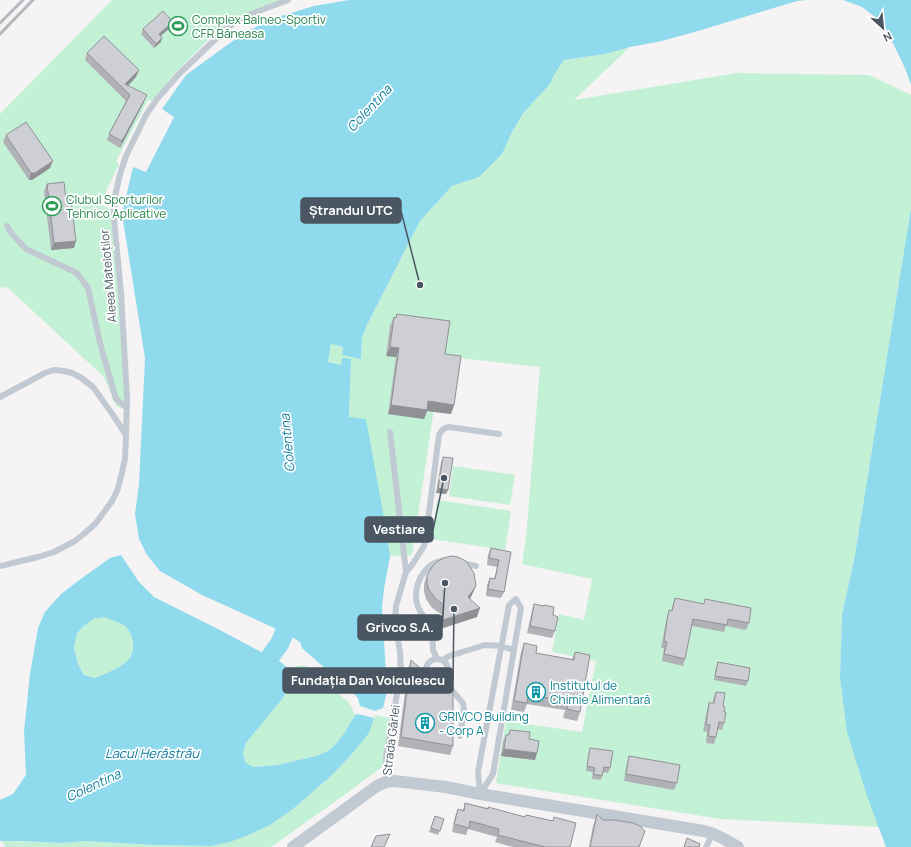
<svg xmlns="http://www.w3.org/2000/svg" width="911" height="847" viewBox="0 0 911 847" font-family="Manrope,sans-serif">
	<rect width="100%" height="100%" fill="#f5f3f3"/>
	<path fill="#c3f1d5" d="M 112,0 L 280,0 L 241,15 L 210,38 L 176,72 L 152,101 L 148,100 L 116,161 L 119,164 L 100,204 L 110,209 L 118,289 L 125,397 L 125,410 L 116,406 L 108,386 L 103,376 L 7,287 L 0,288 L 0,114 Z
		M 630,47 L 574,100 L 737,73 L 869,75 L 911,95 L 911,208 L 855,555 L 842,615 L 840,678 L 847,731 L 879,827 L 721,819 L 496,783 L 506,721 L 582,732 L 596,661 L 552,652 L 559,614 L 584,620 L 592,579 L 522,564 L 526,538 L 540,367 L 442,356 L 412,555 L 390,556 L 386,529 L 349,418 L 351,359 L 341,365 L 328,362 L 331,344 L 344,347 L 342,355 L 361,358 L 362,338 L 367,325 L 420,221 L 452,186 L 479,177 L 502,154 L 512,132 L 524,112 L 550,84 L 554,75 L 564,60 L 605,54 Z
		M 453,466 L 515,475 L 510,505 L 449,496 Z
		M 437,500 L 511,511 L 505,550 L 432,539 Z
		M 104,617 C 111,620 121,622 127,628 C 134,637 136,651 128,660 C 120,668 105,674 94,678 L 84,675 L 78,664 L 74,646 L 77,633 L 84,626 L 93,619 Z
		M 303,665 L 309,667 L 349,703 L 353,710 L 355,715 L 343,735 L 334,746 L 328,751 L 316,756 L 277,765 L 253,767 L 245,762 L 243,753 L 246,743 L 283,698 L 293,680 L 289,669 L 297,666 Z
		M 375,715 L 393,719 L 386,761 L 382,767 L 347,793 L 271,847 L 5,847 L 2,841 L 61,843 L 85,841 L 154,845 L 212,846 L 230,842 L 249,835 L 270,825 L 293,809 L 331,776 L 351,755 L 372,725 Z"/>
	<path fill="#90daee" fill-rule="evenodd" d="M 349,0 L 807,0 L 797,1 L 698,31 L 662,41 L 630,47 L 605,54 L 564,60 L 554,75 L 550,84 L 524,112 L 512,132 L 502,154 L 479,177 L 452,186 L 420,221 L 367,325 L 362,338 L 361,359 L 342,355 L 343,347 L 331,344 L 328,362 L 341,365 L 342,358 L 351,359 L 349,417 L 366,419 L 386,529 L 390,556 L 384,589 L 382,607 L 387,691 L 383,708 L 375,711 L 360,706 L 358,698 L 353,693 L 302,648 L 300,642 L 292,637 L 289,638 L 281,634 L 281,631 L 202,595 L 160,571 L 147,555 L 139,539 L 135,514 L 139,484 L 145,358 L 122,214 L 133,167 L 146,172 L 174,117 L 162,109 L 186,75 L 241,35 L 271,19 L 314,6 Z
		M 843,0 L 911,0 L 911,85 L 905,68 L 883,23 L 862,7 Z
		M 911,208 L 911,847 L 886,847 L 867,796 L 847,732 L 840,678 L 842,615 L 855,555 Z
		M 121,555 L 139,582 L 154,597 L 218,629 L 282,663 L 289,669 L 293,680 L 283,698 L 246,743 L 243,753 L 245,762 L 253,767 L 277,765 L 316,756 L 328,751 L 334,746 L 343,735 L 355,715 L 358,714 L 374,718 L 369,733 L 351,755 L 331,776 L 293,809 L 270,825 L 249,835 L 230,842 L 212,846 L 154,845 L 85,841 L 61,843 L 19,841 L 0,841 L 0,800 L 13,794 L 26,775 L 24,731 L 30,674 L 38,628 L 45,612 L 61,594 L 78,581 L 110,558 ZM 104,617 C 111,620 121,622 127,628 C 134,637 136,651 128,660 C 120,668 105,674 94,678 L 84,675 L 78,664 L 74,647 L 77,633 L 84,626 L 93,619 Z"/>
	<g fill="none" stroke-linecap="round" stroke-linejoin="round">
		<path stroke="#90daee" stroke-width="19" d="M 256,677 L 280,643 L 293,612"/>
		<path stroke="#c1cad2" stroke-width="6" d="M 7,226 L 11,233 L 26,249 L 77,273 L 88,288 L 100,343 L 116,399 L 127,408
			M 0,397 L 45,373 L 54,370 L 64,371 L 72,373 L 80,377 L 93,387 L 113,415 L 126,435
			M 390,432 L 406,572
			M 460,563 L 476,566
			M 0,566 L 38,557 L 54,552 L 75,541 L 85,533 L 96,523 L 112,501 L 117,491 L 120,481 L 125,459 L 126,436 L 127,397 L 121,293 L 114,219 L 114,201 L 120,174 L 126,156 L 146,115 L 157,99 L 179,74 L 226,29 L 241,18 L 251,14 L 288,0
			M 516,599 L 521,608 L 493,774 L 480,794 L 478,772 L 509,605 Z
			M426 670a11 11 0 1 1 22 0a11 11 0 1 1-22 0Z
			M 437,659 L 433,650 L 432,625 C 428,621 423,616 420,611 C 411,594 418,573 434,563 C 437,562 440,561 443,560
			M 443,660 L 449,656 L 485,645 L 501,646 L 514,650
			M 443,680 L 463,703 L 464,709 L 460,736
			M 386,782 L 386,757 L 401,671 L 400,652 L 395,622 L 396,606 L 406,572 L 412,565 L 424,546 L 426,536 L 439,435 C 441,430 444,428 449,427 L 499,434
			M 706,847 L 713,833"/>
		<path stroke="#c1cad2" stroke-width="12" d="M 293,847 L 377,786 L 386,782 L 394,781 L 446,787 L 480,794 L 704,831 C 717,834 727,840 738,847"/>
		<path stroke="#b5b8bd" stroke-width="3" d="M 0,23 L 23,0
			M 0,34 L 33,0"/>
	</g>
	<path fill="#b0b2b7" d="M 173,22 L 172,26 L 161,36 L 161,42 L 154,48 L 141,34 L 143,29 Z
		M 87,53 L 136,77 L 128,86 L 144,102 L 120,148 L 107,140 L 109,134 L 126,101 L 85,60 Z
		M 6,135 L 50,168 L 32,180 L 29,180 L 3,142 Z
		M 47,184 L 66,200 L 74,248 L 51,250 L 44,191 Z
		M 397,314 L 445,354 L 454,405 L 451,414 L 427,411 L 424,419 L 388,414 L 396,357 L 386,356 L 390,326 L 394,317 L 396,318 Z
		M 443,457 L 448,490 L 446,494 L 436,493 L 441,462 Z
		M 491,548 L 511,552 L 504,592 L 501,598 L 486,596 L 487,585 L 490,578 L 494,579 L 497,567 L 487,565 L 488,555 Z
		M 427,575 L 472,595 L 470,599 L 477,617 L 440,629 L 441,614 L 432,608 L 426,599 L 424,592 L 424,584 Z
		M 675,598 L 704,604 L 705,599 L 749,623 L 746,630 L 726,626 L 724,632 L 692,626 L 685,659 L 683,666 L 662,661 L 664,648 L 661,648 L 667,617 L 669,610 L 671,611 Z
		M 534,604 L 553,615 L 555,631 L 552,638 L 527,633 L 532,611 Z
		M 524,643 L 536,653 L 572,659 L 575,652 L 580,712 L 577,721 L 563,718 L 565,710 L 527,704 L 524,712 L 511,710 L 521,652 Z
		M 411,660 L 428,681 L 444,690 L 453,746 L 450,755 L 398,746 L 408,669 Z
		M 718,662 L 748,681 L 746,686 L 714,680 L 716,667 Z
		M 716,692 L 723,706 L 724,712 L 724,723 L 722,730 L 717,729 L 716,737 L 714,744 L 706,743 L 707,732 L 703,731 L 707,710 L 709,703 L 713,703 L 713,699 Z
		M 510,730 L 529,739 L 537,753 L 535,760 L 501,756 L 503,741 L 506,735 L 508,735 Z
		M 590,748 L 610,768 L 608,773 L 603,772 L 601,780 L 592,779 L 593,772 L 586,771 L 589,752 Z
		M 629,756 L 677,783 L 674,790 L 624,781 L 627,763 Z
		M 465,803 L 525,817 L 553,821 L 554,817 L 570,847 L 513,847 L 495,842 L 497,837 L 468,829 L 466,835 L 452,832 L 455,817 L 458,809 L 463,810 Z
		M 597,814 L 603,820 L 639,847 L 589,847 L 593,826 Z
		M 435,816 L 444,819 L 438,835 L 429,832 Z"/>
	<path fill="#909195" d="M 173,22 L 172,26 L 157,39 L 159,34 Z
		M 162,38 L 161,42 L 154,48 L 156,44 Z
		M 139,70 L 136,77 L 124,90 L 125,84 Z
		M 147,95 L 144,102 L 120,148 L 122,141 Z
		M 53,161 L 50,168 L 32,180 L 29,180 L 31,173 Z
		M 76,241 L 74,248 L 51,250 L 54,243 Z
		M 390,347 L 399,348 L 396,357 L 386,356 Z
		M 428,401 L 454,405 L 451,414 L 427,411 L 424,419 L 388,414 L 391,405 Z
		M 438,488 L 448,490 L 446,494 L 436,493 Z
		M 476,586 L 472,595 L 465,606 L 468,597 Z
		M 480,608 L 477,617 L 440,629 L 443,620 Z
		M 504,749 L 537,753 L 535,760 L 501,756 Z"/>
	<path fill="#cdcfd5" stroke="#909195" d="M 163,11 L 173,22 L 159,34 L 162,38 L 156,44 L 143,29 Z
		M 104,36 L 139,70 L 125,84 L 147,95 L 122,141 L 109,134 L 130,95 L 87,53 Z
		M 26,122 L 53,161 L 35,173 L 31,173 L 6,135 Z
		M 64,182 L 66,200 L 71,200 L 76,241 L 54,243 L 47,184 Z
		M 397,314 L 450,321 L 445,354 L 461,356 L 454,405 L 428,401 L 427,410 L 391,405 L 399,348 L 390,347 L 394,317 L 396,318 Z
		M 443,457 L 453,458 L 448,490 L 438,488 Z
		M 491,548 L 511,552 L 504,592 L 488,589 L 490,578 L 495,579 L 499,560 L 489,558 Z
		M 451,556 L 458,557 L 466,561 L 474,573 L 476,586 L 468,597 L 480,608 L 443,620 L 444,605 L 436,599 L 429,590 L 427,583 L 427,575 L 432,567 L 436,562 L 444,558 Z
		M 675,598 L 704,604 L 705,599 L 751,608 L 749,623 L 728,619 L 727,625 L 693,619 L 685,659 L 664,654 L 667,642 L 664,641 L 667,620 L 669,610 L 672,611 Z
		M 534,604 L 544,606 L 544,605 L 554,607 L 553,615 L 558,617 L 555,631 L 530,626 Z
		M 524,643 L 537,646 L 536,653 L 574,660 L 575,652 L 590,655 L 580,712 L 567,709 L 568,701 L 528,695 L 527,703 L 514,701 Z
		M 411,660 L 428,675 L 428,681 L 444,684 L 444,690 L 453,690 L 453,746 L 401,737 Z
		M 718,662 L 750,668 L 748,681 L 715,676 Z
		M 716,692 L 725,693 L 723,706 L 725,707 L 724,712 L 726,712 L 724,723 L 719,722 L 716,737 L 708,736 L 710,725 L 706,724 L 709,703 L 714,703 Z
		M 510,730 L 530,732 L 529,739 L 539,741 L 537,753 L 504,749 L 506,735 L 509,735 Z
		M 590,748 L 613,751 L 610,768 L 604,767 L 602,776 L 593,774 L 595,768 L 587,766 Z
		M 629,756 L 680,765 L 677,783 L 626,774 Z
		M 465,803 L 488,809 L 488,807 L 525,817 L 526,815 L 553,821 L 554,817 L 576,823 L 570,847 L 545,847 L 498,835 L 499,829 L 470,821 L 469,828 L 454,824 L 458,809 L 464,811 Z
		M 597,814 L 603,820 L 614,820 L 633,823 L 640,826 L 645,831 L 639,847 L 590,847 Z
		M 435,816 L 444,819 L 440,831 L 431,828 Z
		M 390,834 L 384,847 L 371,847 L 376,836 Z
		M 687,838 L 700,844 L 699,847 L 684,847 Z"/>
	<defs>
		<symbol id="stadium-ring" viewBox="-11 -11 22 22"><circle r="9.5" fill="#fff" stroke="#2e9e5b" stroke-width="1.5"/><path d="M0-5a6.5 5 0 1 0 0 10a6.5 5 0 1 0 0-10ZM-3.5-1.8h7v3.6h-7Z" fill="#2e9e5b"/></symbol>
		<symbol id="building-ring" viewBox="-11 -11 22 22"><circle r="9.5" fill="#fff" stroke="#0f9aa8" stroke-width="1.5"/><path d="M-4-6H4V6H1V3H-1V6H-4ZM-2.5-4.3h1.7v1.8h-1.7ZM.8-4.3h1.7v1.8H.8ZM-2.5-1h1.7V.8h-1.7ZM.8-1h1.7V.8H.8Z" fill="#0f9aa8"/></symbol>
	</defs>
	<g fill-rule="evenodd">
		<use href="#stadium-ring" x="167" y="15" width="22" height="22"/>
		<use href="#stadium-ring" x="41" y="195" width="22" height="22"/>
		<use href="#building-ring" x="525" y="681" width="22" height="22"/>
		<use href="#building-ring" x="414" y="712" width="22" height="22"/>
	</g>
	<g text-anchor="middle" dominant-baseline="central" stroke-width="3.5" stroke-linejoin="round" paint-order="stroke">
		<g font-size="12" fill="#27864d" stroke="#fff" text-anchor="start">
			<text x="192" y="19">Complex Balneo-Sportiv<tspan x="192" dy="14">CFR Băneasa</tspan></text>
			<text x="66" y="199">Clubul Sporturilor<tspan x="66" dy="14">Tehnico Aplicative</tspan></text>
		</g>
		<g font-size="12" fill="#4a5661" stroke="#fff">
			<text transform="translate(108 276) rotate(-95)">Aleea Mateloților</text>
			<text transform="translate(391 740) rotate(-83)">Strada Gârlei</text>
		</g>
		<g font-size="12" fill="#0d838f" stroke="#fff" text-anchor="start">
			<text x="550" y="685">Institutul de<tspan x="550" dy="14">Chimie Alimentară</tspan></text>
			<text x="439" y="716">GRIVCO Building<tspan x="439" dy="14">- Corp A</tspan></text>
		</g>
		<g font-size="13" font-style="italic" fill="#0c7c9b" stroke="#fff">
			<text transform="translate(369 108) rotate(-47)">Colentina</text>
			<text transform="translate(287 443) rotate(-95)">Colentina</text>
			<text x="152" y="753">Lacul Herăstrău</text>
			<text transform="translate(93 785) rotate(-25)">Colentina</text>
		</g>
	</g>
	<path fill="none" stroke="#4a5661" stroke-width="1.5" d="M420 285L401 211M444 478L433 530M445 583L442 628M454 609L453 680"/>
	<g fill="#4a5661" stroke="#fff" stroke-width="1.5">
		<circle cx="420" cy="285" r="4"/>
		<circle cx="444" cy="478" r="4"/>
		<circle cx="445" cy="583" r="4"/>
		<circle cx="454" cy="609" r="4"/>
	</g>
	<g fill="#4a5661" stroke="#4a5661" stroke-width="1.5">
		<rect x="301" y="198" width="100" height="25" rx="4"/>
		<rect x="365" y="517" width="68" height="25" rx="4"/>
		<rect x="358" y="615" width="84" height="25" rx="4"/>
		<rect x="283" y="668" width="170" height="25" rx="4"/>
	</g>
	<g font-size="13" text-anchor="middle" font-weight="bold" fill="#fff">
		<text x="351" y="215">Ștrandul UTC</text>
		<text x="399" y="534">Vestiare</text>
		<text x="400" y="632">Grivco S.A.</text>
		<text x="368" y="685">Fundația Dan Voiculescu</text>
	</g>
	<g transform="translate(883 28) rotate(153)" stroke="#ffffff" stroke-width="3" paint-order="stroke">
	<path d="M0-3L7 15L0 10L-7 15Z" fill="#4a5661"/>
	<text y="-6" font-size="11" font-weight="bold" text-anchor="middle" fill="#4a5661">N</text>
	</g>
</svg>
